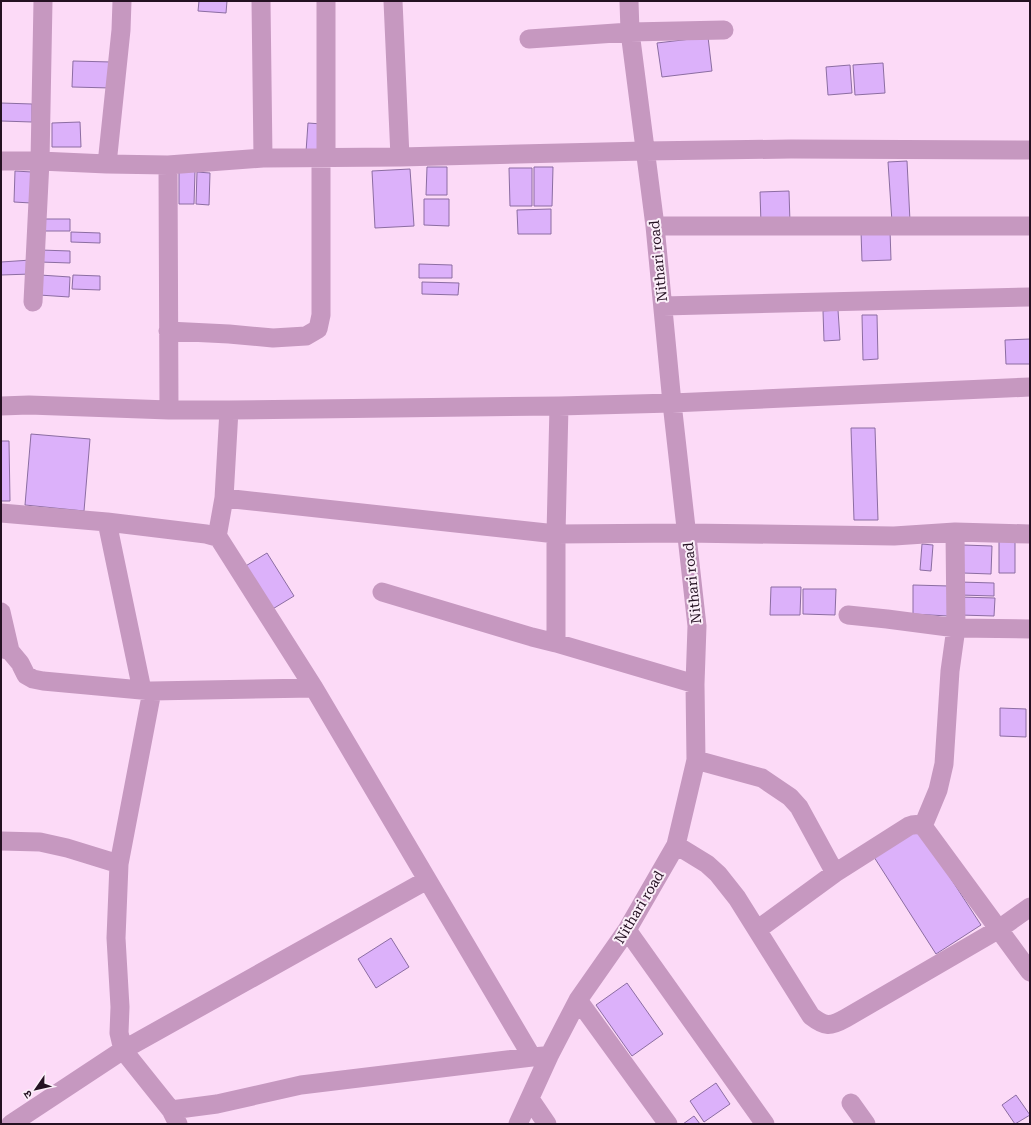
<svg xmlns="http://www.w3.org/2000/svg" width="1031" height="1125" viewBox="0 0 1031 1125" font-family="'Roboto Serif','Noto Sans Devanagari',serif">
	<rect width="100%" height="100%" fill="#fcdaf7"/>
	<path fill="#dcb1fa" stroke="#8c6da2" d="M 199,1 L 227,1 L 226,13 L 198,11 Z
		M 708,37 L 712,71 L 662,77 L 657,43 Z
		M 73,61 L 111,62 L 111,88 L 72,87 Z
		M 883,63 L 885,93 L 855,95 L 853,65 Z
		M 850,65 L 852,93 L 828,95 L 826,67 Z
		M 1,103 L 32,104 L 32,122 L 1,121 Z
		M 80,122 L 81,147 L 52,147 L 52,123 Z
		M 308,123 L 322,124 L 321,153 L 306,152 Z
		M 907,161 L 910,221 L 892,222 L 888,162 Z
		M 427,167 L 447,167 L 447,195 L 426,195 Z
		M 534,167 L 553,167 L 552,206 L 534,206 Z
		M 509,168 L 532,168 L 532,206 L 510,206 Z
		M 410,169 L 414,226 L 375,228 L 372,171 Z
		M 15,171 L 32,172 L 31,203 L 14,202 Z
		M 179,171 L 195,171 L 194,204 L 179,204 Z
		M 197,172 L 210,173 L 209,205 L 196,204 Z
		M 789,191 L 790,223 L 761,224 L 760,192 Z
		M 424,199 L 449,199 L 449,226 L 424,225 Z
		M 551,209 L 551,234 L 518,234 L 517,210 Z
		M 40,219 L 70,219 L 70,231 L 41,231 Z
		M 890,230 L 891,260 L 862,261 L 861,231 Z
		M 71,232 L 100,233 L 100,243 L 71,242 Z
		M 40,250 L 70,251 L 70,263 L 40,262 Z
		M 31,260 L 31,274 L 1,275 L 1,262 Z
		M 419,264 L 452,265 L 452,278 L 419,278 Z
		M 40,275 L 70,277 L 69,297 L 39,295 Z
		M 73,275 L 100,276 L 100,290 L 72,289 Z
		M 422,282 L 459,283 L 458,295 L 422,294 Z
		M 838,310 L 840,340 L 824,341 L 823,311 Z
		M 862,315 L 877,315 L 878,359 L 863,360 Z
		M 1030,339 L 1030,364 L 1006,364 L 1005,340 Z
		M 851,428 L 875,428 L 878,520 L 854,520 Z
		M 31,434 L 90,439 L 84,511 L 25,505 Z
		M 1,441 L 9,441 L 10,501 L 1,501 Z
		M 999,541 L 1015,541 L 1015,573 L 999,573 Z
		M 922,544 L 933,545 L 931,571 L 920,570 Z
		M 963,545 L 992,546 L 991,574 L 963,573 Z
		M 267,553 L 294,596 L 271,610 L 244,567 Z
		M 960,582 L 994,583 L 994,596 L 960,595 Z
		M 913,585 L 949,586 L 948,616 L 913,614 Z
		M 771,587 L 801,587 L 800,615 L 770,615 Z
		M 803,589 L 836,589 L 835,615 L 803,614 Z
		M 960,597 L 995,598 L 994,616 L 960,615 Z
		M 1000,708 L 1026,709 L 1026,737 L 1000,736 Z
		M 918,828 L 981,925 L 936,954 L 874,857 Z
		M 391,938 L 409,967 L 376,988 L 358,959 Z
		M 627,983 L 663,1034 L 632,1056 L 596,1005 Z
		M 716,1083 L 730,1104 L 704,1122 L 690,1101 Z
		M 1016,1095 L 1030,1115 L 1015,1124 L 1002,1105 Z
		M 694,1116 L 700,1124 L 683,1124 Z"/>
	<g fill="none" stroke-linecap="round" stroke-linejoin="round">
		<path stroke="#c698c0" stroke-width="19" d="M 261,1 L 263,158
			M 393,1 L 400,157
			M 529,39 L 630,32 L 724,30
			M 326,157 L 326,1
			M 1,161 L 40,161 L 107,164 L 168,165 L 263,158 L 400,157 L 645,151 L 791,149 L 1030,150
			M 107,164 L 121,30 L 122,1
			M 168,165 L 169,410
			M 655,226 L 1030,226
			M 33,302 L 40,161 L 43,1
			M 663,306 L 1030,297
			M 168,331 L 229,334 L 273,338 L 306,336 L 318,329 L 321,315 L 321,158
			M 1,406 L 29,405 L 169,410 L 229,410 L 559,406 L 672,403 L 1030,387
			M 224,498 L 556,534 L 686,533 L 894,536 L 955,532 L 1030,534
			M 1,513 L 107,522 L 206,534 L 217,537 L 220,540 L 314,688 L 532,1057
			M 107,522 L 142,690
			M 217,537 L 224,498 L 229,410
			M 382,592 L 532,637 L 556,643 L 695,684
			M 1,612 L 10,651
			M 848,615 L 887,619 L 956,628 L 1030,629
			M 556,643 L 556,534 L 559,406
			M 1,648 L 10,651 L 20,663 L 26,675 L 33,679 L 43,681 L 152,691 L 314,688
			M 152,691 L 119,864 L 116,938 L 120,1007 L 119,1033 L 123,1050 L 171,1110 L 178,1124
			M 696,760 L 762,778 L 790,797 L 799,807 L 835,873
			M 923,826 L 938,790 L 944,764 L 950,671 L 956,628 L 955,532
			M 1,841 L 40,842 L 67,848 L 119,864
			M 676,845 L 707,864 L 718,874 L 737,898 L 811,1016 C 825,1027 830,1027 846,1018 L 999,929 L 1030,907
			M 627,930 L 765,1124
			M 757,930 L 835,873 L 909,826 C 914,824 918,824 923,826 L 1030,972
			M 578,1000 L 668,1124
			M 530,1099 L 547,1124
			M 851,1103 L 866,1124
			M 171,1110 L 217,1104 L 301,1085 L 532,1057 L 544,1056
			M 11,1124 L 123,1050 L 427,880
			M 518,1124 L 549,1056 L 578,1000 L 627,930 L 676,845 L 696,760 L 695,684 L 697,626 L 672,403 L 655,226 L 630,32 L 629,1"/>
	</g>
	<g text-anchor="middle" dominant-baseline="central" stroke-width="4" stroke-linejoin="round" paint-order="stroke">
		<g font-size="14" fill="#241122" stroke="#fbeff9">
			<text transform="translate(658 261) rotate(-96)">Nithari road</text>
			<text transform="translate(692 583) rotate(-96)">Nithari road</text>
			<text transform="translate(639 907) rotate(-59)">Nithari road</text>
		</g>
	</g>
	<rect width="1031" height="1125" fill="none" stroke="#241122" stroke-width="4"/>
	<g transform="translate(36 1089) rotate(236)" stroke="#fbeff9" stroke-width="3" paint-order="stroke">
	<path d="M0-3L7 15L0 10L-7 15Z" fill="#241122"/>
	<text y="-6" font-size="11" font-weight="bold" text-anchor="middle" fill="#241122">उ</text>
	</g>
</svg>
